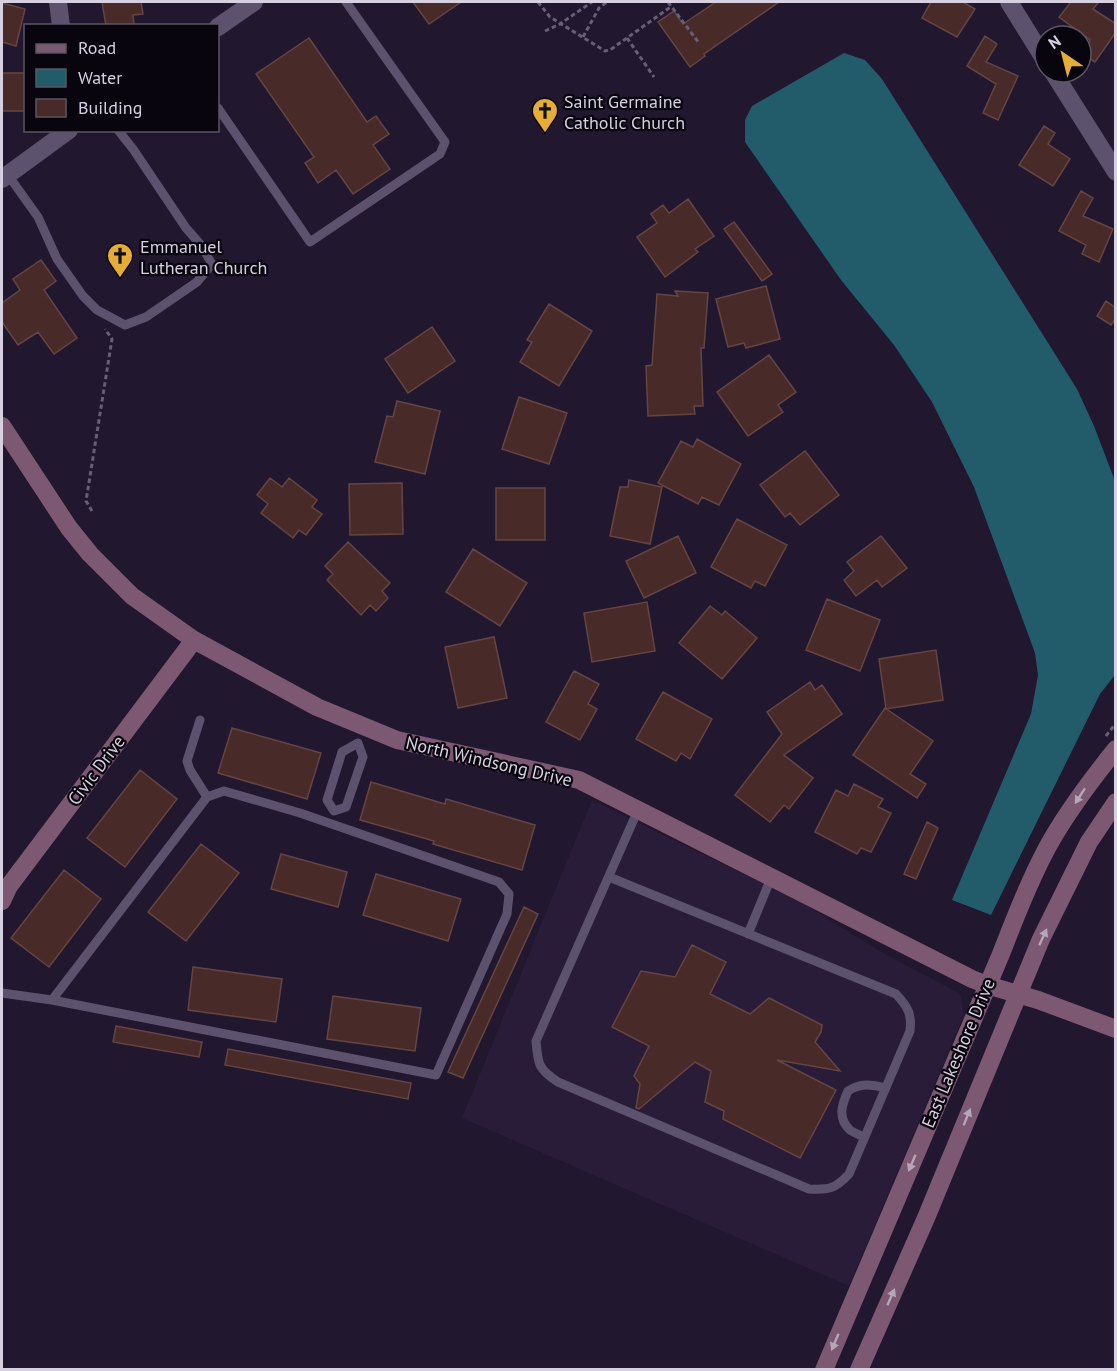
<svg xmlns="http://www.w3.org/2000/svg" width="1117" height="1371" viewBox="0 0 1117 1371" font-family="'PT Sans',sans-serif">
	<rect width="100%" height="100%" fill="#21172e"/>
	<path fill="#291c39" d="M 592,800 L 801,902 L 883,953 L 957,992 L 961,996 L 964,1015 L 849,1286 L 462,1118 Z"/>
	<path fill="#225c6b" d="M 844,53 L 865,60 L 882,79 L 1077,389 L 1094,426 L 1115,481 L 1115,675 L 1100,694 L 991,915 L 952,900 L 1031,714 L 1038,675 L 1035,653 L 974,487 L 932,402 L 894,345 L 841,280 L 745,142 L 745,120 L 752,106 Z"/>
	<path fill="#482a29" stroke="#654543" stroke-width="1.5" d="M 102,2 L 141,2 L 143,14 L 133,15 L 134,26 L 106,26 Z
		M 413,2 L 461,2 L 429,24 Z
		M 716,2 L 779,2 L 704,54 L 705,56 L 690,67 L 658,22 L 674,11 L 683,24 Z
		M 931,2 L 963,2 L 975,9 L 957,37 L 922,18 Z
		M 1071,2 L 1099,2 L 1093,9 L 1116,24 L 1116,32 L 1095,62 L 1081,53 L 1090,40 L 1059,17 Z
		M 2,3 L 25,9 L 16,46 L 2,42 Z
		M 985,36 L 997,44 L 986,62 L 1018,76 L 998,120 L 983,113 L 996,84 L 967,66 Z
		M 309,38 L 367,122 L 376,116 L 389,134 L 373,145 L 390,169 L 353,194 L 336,170 L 318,183 L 305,163 L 314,157 L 256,74 Z
		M 2,73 L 26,73 L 26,111 L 2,111 Z
		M 1044,126 L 1055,133 L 1048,144 L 1070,159 L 1053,186 L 1019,165 Z
		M 1081,191 L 1093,198 L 1083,216 L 1113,229 L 1099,262 L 1082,254 L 1086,245 L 1059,231 Z
		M 688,199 L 714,236 L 695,249 L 698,252 L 665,277 L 637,237 L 657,223 L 651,214 L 663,205 L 669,213 Z
		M 734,222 L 772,274 L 762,281 L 724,229 Z
		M 41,260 L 56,281 L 44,290 L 77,338 L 54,354 L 38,332 L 18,345 L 2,322 L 2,303 L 20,290 L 13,279 Z
		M 766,286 L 780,339 L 746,348 L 744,343 L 728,347 L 716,299 Z
		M 675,291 L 708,293 L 704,348 L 701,348 L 703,406 L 694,406 L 695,414 L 648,416 L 646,366 L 652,365 L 657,294 L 678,296 Z
		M 1106,301 L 1116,308 L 1116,318 L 1111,325 L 1097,316 Z
		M 549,304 L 592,331 L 559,386 L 520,362 L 532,342 L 527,340 Z
		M 432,327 L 455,361 L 408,393 L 385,359 Z
		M 769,355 L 796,392 L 778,405 L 783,412 L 748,436 L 717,392 Z
		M 519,397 L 567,413 L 549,464 L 502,449 Z
		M 397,401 L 440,411 L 425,474 L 375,462 L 387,416 L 393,417 Z
		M 697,439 L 741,464 L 719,505 L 702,497 L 698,504 L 658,483 L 681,441 L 693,447 Z
		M 805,451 L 839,495 L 800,525 L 790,513 L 785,517 L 760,485 Z
		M 270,478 L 282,487 L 289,478 L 317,500 L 312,507 L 322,514 L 306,535 L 299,530 L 293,538 L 261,513 L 268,504 L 257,495 Z
		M 629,480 L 662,487 L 650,544 L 610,536 L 620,487 L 628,487 Z
		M 402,483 L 403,534 L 350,535 L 349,484 Z
		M 496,488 L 545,488 L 545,540 L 496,540 Z
		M 737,519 L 787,545 L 765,586 L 755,581 L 751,588 L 711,567 Z
		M 678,536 L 696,573 L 644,598 L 626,561 Z
		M 881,536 L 907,568 L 882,587 L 877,580 L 856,596 L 844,580 L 854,571 L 847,562 Z
		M 348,542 L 390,583 L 382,591 L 388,598 L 376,611 L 370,605 L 361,615 L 327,580 L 333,574 L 325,566 Z
		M 473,549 L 527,583 L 500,626 L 446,592 Z
		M 827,599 L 880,620 L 860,671 L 806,650 Z
		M 647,602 L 655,651 L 592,662 L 584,613 Z
		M 710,606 L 722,615 L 725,611 L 757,638 L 722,679 L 679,643 Z
		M 494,637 L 507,698 L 458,708 L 445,647 Z
		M 936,650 L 943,700 L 886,709 L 879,659 Z
		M 574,671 L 599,684 L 588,704 L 597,709 L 580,740 L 546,722 Z
		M 810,682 L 815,690 L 822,685 L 842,714 L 784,755 L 813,778 L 789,809 L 784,805 L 770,822 L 735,795 L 782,734 L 767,712 Z
		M 663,692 L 712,719 L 690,759 L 681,753 L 676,761 L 636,739 Z
		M 885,708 L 933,741 L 910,774 L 926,784 L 917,798 L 853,755 Z
		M 232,728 L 321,753 L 307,799 L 218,773 Z
		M 140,770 L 177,799 L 125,867 L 87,838 Z
		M 371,782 L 445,804 L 446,799 L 535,825 L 522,870 L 433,844 L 434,841 L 360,820 Z
		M 854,784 L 883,799 L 878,807 L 891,813 L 871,852 L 861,848 L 857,854 L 815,832 L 836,790 L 848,796 Z
		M 927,822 L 938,828 L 916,879 L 904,874 Z
		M 201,844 L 239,873 L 186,941 L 148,912 Z
		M 281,854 L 347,872 L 338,907 L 271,889 Z
		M 64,870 L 101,899 L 49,967 L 11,938 Z
		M 376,874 L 461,899 L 448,941 L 363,915 Z
		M 524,907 L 538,914 L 463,1078 L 448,1072 Z
		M 692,945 L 726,962 L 710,994 L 750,1014 L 769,998 L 822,1025 L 821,1032 L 815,1042 L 840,1071 L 777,1060 L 836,1090 L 800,1158 L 723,1119 L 724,1111 L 705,1102 L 711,1071 L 695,1062 L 639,1109 L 636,1108 L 640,1084 L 634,1076 L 649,1046 L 612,1027 L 641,971 L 675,977 Z
		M 193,967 L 282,979 L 276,1022 L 188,1010 Z
		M 333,996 L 421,1008 L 415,1051 L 327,1039 Z
		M 116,1026 L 202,1042 L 199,1057 L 113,1042 Z
		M 228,1049 L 411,1083 L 408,1099 L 225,1065 Z"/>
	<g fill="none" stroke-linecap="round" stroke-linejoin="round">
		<path stroke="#675f73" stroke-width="3" stroke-dasharray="4.5 3" stroke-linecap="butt" d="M 538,2 L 550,17 L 605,51 L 610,50 L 672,6
			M 668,2 L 699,43
			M 545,31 L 560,24 L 592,2
			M 583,37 L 599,8 L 607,2
			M 627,38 L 654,77
			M 92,511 L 86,501 L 112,339 L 105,329
			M 1106,736 L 1116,723"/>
		<path stroke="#5c526d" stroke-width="9" d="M 218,108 L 310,242 L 440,154 L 445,142 L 346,2
			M 8,175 L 38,217 L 57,259 L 83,296 L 97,310 L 125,325 L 146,317 L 197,282 L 212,264 L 201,245 L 186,228 L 133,149 L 118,130
			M 358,743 L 363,757 L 346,807 L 334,811 L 327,800 L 342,752 Z
			M 609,877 L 896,994 C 908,1007 912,1014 910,1031 L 849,1174 C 835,1189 829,1190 809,1189 L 558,1082 C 538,1069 538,1064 536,1041 L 638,810
			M 748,934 L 771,878
			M 2,993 L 52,1000 L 207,797 L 190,770 L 187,761 L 200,720
			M 52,1000 L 436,1075 L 507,914 L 509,894 L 499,882 L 300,813 L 224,791 L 207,797
			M 864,1137 C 860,1135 854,1133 850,1130 C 837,1118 842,1104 848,1091 C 860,1083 871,1084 885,1088"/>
		<path stroke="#5c526d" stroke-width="18" d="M 58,2 L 61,26
			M 1009,2 L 1045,60
			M 218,27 L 254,2
			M 1053,72 L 1116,172
			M 2,179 L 69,130"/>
		<path stroke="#7c5872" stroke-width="18" d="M 2,426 L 69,528 L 90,554 L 132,596 L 194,640 L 317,707 L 397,740 L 579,780 L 972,979 L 987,985 L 1038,1000 L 1116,1029
			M 2,901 L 9,886 L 194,640
			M 824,1370 L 1001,954 C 1015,918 1029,882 1047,848 C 1066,813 1091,780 1116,749
			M 859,1370 L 926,1218 L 1041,939 L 1089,842 L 1116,802"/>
	</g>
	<defs><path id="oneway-solid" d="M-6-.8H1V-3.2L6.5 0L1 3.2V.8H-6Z" transform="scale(1.5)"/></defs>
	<g fill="#b6a6ba">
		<use href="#oneway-solid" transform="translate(1080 796) rotate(123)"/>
		<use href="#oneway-solid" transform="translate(1043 937) rotate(-65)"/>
		<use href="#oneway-solid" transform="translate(967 1117) rotate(-68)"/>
		<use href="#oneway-solid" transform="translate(912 1163) rotate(113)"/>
		<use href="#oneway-solid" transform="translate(891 1297) rotate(-66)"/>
		<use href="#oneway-solid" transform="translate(835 1342) rotate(113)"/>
	</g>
	<defs>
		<symbol id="church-pin" viewBox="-11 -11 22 30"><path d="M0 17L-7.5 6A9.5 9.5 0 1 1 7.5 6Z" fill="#e5ad35" stroke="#09050e"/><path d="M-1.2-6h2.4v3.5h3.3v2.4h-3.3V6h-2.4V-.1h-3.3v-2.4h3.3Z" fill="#111"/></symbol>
	</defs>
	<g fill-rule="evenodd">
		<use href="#church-pin" x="530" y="96" width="30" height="40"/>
		<use href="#church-pin" x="105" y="241" width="30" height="40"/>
	</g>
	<g text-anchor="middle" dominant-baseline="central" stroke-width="4.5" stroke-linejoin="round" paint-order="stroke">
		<g font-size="18" fill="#d6d0e0" stroke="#09050e" text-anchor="start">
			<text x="564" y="101">Saint Germaine<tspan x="564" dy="21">Catholic Church</tspan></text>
			<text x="140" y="246">Emmanuel<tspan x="140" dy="21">Lutheran Church</tspan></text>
		</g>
		<g font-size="18" fill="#d6d0e0" stroke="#09050e">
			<text transform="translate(489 761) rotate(13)">North Windsong Drive</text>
			<text transform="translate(96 770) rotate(-53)">Civic Drive</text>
			<text transform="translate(958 1053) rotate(-67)">East Lakeshore Drive</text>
		</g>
	</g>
	<rect width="1117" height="1371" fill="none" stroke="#d6d0e0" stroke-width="6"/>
	<rect x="24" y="24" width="195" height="108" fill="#09050e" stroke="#5b5662" stroke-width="1.5"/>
	<rect x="36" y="44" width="30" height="9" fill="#7c5872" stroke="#5b5662" stroke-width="1.5"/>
	<text x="78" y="54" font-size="18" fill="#d6d0e0">Road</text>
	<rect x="36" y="69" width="30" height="18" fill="#225c6b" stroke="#5b5662" stroke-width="1.5"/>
	<text x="78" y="84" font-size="18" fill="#d6d0e0">Water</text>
	<rect x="36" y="99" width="30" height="18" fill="#482a29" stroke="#5b5662" stroke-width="1.5"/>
	<text x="78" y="114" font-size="18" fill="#d6d0e0">Building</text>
	<g transform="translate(1063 54) rotate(325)"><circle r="28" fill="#09050e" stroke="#5b5662" stroke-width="1.5"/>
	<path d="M0-4.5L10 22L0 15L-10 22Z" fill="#e5ad35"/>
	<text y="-9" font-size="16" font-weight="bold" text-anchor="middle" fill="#d6d0e0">N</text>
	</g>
</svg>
